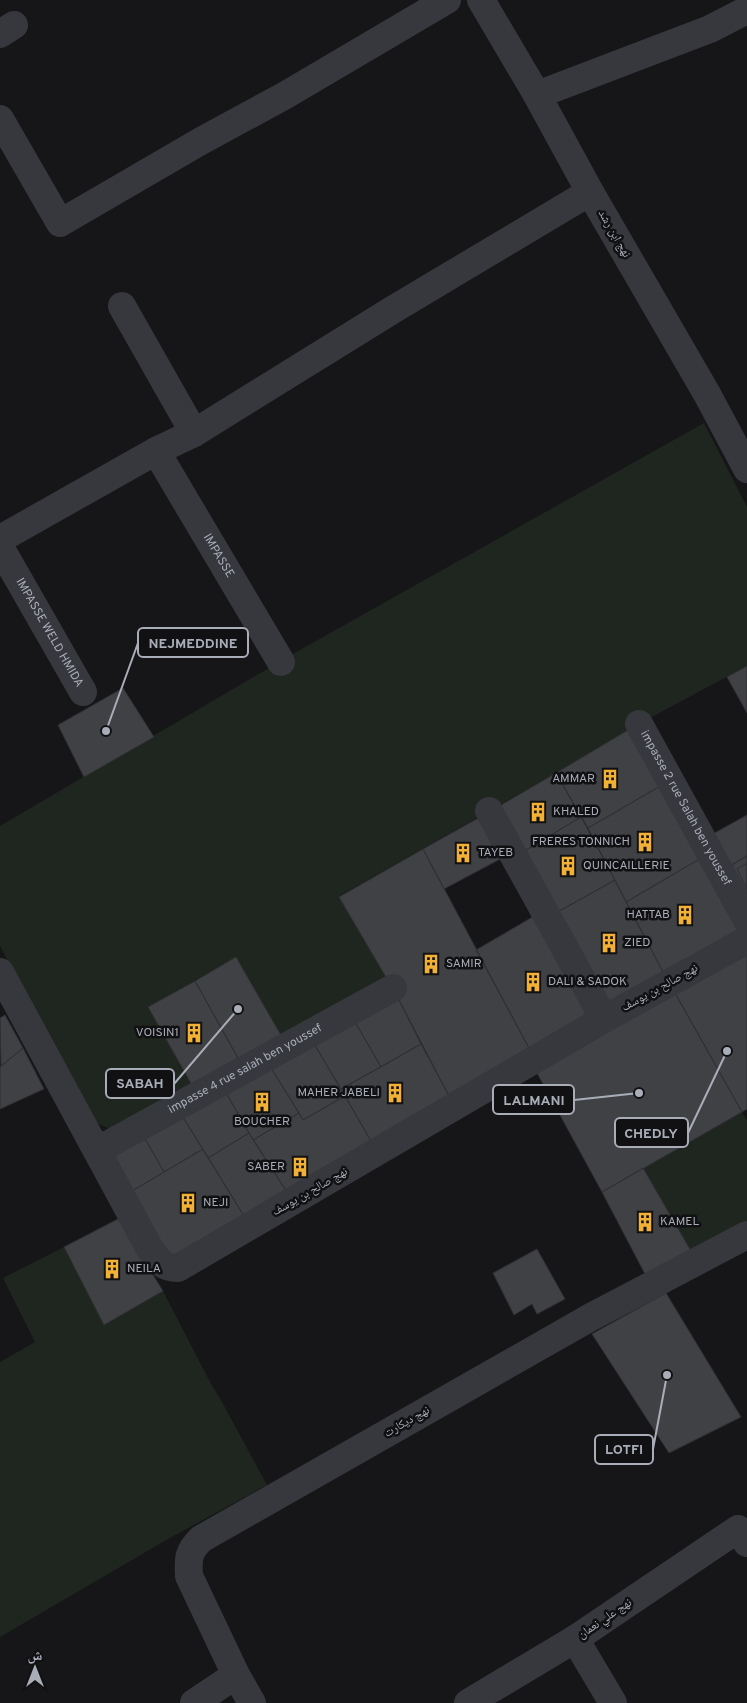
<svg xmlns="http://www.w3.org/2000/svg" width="747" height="1703" viewBox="0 0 747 1703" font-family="Overpass,'Noto Naskh Arabic',sans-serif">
	<rect width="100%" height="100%" fill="#161618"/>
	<path fill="#1e261f" d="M 704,423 L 747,507 L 747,666 L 633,727 L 556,773 L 339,896 L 387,979 L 282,1037 L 236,957 L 148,1007 L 193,1087 L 112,1130 L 94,1122 L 0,946 L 0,826 L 291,655 Z
		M 742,1112 L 747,1120 L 747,1222 L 691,1251 L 643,1168 Z
		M 64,1247 L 104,1325 L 163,1291 L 210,1382 L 222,1402 L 267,1485 L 168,1539 L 0,1637 L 0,1362 L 35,1342 L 3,1278 Z"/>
	<path fill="#404145" stroke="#303034" d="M 747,666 L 747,713 L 727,677 Z
		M 123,688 L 154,737 L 84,777 L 58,725 Z
		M 633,727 L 662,785 L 588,828 L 556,773 Z
		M 556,773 L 581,817 L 521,853 L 496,808 Z
		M 662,785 L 703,857 L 626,902 L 588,828 Z
		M 747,815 L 747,856 L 728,867 L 711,835 Z
		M 482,816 L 504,857 L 444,889 L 423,849 Z
		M 581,817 L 615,880 L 554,914 L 521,853 Z
		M 423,849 L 530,1050 L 449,1096 L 397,996 L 339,897 Z
		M 747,856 L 747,903 L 728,867 Z
		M 703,857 L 744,928 L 663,972 L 626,902 Z
		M 747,863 L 747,889 L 737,869 Z
		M 615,880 L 663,972 L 606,1006 L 554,914 Z
		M 536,915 L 591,1015 L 530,1050 L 476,950 Z
		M 747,952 L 747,1109 L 742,1112 L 675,993 Z
		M 236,957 L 282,1037 L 239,1060 L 195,981 Z
		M 195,981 L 239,1060 L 193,1087 L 148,1007 Z
		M 675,993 L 742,1112 L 602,1192 L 537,1073 Z
		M 397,996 L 421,1044 L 381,1067 L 354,1020 Z
		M 5,1015 L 23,1048 L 1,1066 L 0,1018 Z
		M 354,1020 L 381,1067 L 341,1089 L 313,1042 Z
		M 313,1042 L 345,1096 L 303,1120 L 270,1066 Z
		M 421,1044 L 449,1096 L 371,1141 L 341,1089 Z
		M 23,1048 L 44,1089 L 0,1109 L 0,1067 Z
		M 270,1066 L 299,1113 L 253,1140 L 225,1091 Z
		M 225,1091 L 249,1133 L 208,1158 L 181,1114 Z
		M 345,1096 L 371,1141 L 287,1192 L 253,1140 L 299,1113 L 303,1120 Z
		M 181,1114 L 203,1149 L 164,1172 L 143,1135 Z
		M 249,1133 L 287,1192 L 244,1216 L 208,1158 Z
		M 143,1135 L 164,1172 L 132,1191 L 111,1154 Z
		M 203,1149 L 244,1216 L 174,1256 L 160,1243 L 132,1191 Z
		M 643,1168 L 691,1251 L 645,1274 L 602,1192 Z
		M 118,1219 L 163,1291 L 104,1325 L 64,1247 Z
		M 537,1249 L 565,1299 L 537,1314 L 532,1304 L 514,1315 L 493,1273 Z
		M 666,1293 L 741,1417 L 669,1453 L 592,1334 Z"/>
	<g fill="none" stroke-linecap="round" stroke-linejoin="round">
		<g stroke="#37383d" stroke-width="28">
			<path d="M 481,0 L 537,95 L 590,192 L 707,394 L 747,469"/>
			<path d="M 0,34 L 14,25"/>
			<path d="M 537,95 L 710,29 L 747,10"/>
			<path d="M 0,119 L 60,223 L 201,141 L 284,96 L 447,0"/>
			<path d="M 122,306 L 194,433"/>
			<path id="s1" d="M 156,451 L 281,662"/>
			<path d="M 0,539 L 156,451 L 194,433 L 394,309 L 590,192"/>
			<path id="s2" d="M 0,547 L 83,692"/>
			<path id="s3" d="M 639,724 L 747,920"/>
			<path d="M 489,811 L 604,1019"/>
			<path d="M 0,972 L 150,1249 C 159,1261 162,1268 178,1268 L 604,1019 L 747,940"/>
			<path id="s4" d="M 98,1150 L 393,988"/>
			<path d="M 575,1639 L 613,1703"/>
			<path d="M 194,1703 L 236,1675"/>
			<path d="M 252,1703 L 236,1675 L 189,1576 C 188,1558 188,1552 201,1539 L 591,1317 L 747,1235"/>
			<path d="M 468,1703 L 575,1639 L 738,1529 L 747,1543"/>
		</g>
	</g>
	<defs>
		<symbol id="building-bare" viewBox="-9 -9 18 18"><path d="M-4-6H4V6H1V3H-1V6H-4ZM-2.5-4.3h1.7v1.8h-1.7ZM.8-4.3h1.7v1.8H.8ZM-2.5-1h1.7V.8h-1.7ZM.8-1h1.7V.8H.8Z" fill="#f2b134" stroke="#111113" stroke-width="2.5" paint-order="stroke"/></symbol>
	</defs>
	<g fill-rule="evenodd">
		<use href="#building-bare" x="596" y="765" width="28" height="28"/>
		<use href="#building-bare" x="524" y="798" width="28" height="28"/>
		<use href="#building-bare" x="631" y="828" width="28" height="28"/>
		<use href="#building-bare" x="449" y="839" width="28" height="28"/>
		<use href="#building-bare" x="554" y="852" width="28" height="28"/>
		<use href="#building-bare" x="671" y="901" width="28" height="28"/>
		<use href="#building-bare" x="595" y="929" width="28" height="28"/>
		<use href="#building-bare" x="417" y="950" width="28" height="28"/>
		<use href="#building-bare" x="519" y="968" width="28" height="28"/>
		<use href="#building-bare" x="180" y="1019" width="28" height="28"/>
		<use href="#building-bare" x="381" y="1079" width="28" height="28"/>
		<use href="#building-bare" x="248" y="1088" width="28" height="28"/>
		<use href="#building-bare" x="286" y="1153" width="28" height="28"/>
		<use href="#building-bare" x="174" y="1189" width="28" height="28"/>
		<use href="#building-bare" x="631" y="1208" width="28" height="28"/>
		<use href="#building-bare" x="98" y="1255" width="28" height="28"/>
	</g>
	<g text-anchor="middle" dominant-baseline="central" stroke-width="5" stroke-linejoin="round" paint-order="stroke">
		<g font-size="12" fill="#a8adb8" stroke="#111113">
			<text transform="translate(614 234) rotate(60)">نهج ابن رشد</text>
			<text stroke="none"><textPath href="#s1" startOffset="122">IMPASSE</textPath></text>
			<text stroke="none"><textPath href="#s2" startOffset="99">IMPASSE WELD HMIDA</textPath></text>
			<text stroke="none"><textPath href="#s3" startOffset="96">impasse 2 rue Salah ben youssef</textPath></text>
			<text transform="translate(660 988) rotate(-29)">نهج صالح بن يوسف</text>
			<text stroke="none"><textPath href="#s4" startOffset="168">impasse 4 rue salah ben youssef</textPath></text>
			<text transform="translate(310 1192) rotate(-30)">نهج صالح بن يوسف</text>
			<text transform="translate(407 1422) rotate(-30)">نهج ديكارت</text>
			<text transform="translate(605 1619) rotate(-34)">نهج علي نعمان</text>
		</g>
		<g font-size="12" fill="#a8adb8" stroke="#111113" text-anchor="start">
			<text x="595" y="779" text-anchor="end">AMMAR</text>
			<text x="553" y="812">KHALED</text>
			<text x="630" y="842" text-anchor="end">FRERES TONNICH</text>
			<text x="478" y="853">TAYEB</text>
			<text x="583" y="866">QUINCAILLERIE</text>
			<text x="670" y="915" text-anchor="end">HATTAB</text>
			<text x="624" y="943">ZIED</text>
			<text x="446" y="964">SAMIR</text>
			<text x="548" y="982">DALI &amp; SADOK</text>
			<text x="179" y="1033" text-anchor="end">VOISIN1</text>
			<text x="380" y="1093" text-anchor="end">MAHER JABELI</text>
			<text x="262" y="1122" text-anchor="middle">BOUCHER</text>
			<text x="285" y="1167" text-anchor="end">SABER</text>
			<text x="203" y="1203">NEJI</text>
			<text x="660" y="1222">KAMEL</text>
			<text x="127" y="1269">NEILA</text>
		</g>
	</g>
	<path fill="none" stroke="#a8adb8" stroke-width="2" d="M106 731L138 643M238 1009L174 1084M639 1093L574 1100M727 1051L688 1133M667 1375L653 1449"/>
	<g fill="#a8adb8" stroke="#111113" stroke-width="2">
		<circle cx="106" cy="731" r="5"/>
		<circle cx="238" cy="1009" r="5"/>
		<circle cx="639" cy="1093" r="5"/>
		<circle cx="727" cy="1051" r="5"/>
		<circle cx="667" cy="1375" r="5"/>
	</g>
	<g fill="#111113" stroke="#a8adb8" stroke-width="2">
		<rect x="138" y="628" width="110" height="29" rx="5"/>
		<rect x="106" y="1069" width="68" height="29" rx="5"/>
		<rect x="493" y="1085" width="81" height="29" rx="5"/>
		<rect x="615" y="1118" width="73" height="29" rx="5"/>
		<rect x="595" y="1435" width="58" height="29" rx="5"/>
	</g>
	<g font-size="14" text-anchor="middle" font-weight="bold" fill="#a8adb8">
		<text x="193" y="648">NEJMEDDINE</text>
		<text x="140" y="1088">SABAH</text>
		<text x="534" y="1105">LALMANI</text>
		<text x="651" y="1138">CHEDLY</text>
		<text x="624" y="1454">LOTFI</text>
	</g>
	<g transform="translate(35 1668)" stroke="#111113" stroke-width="4" paint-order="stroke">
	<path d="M0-4L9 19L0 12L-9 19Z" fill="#a8adb8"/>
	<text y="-8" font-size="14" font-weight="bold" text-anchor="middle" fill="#a8adb8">ش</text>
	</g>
</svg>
